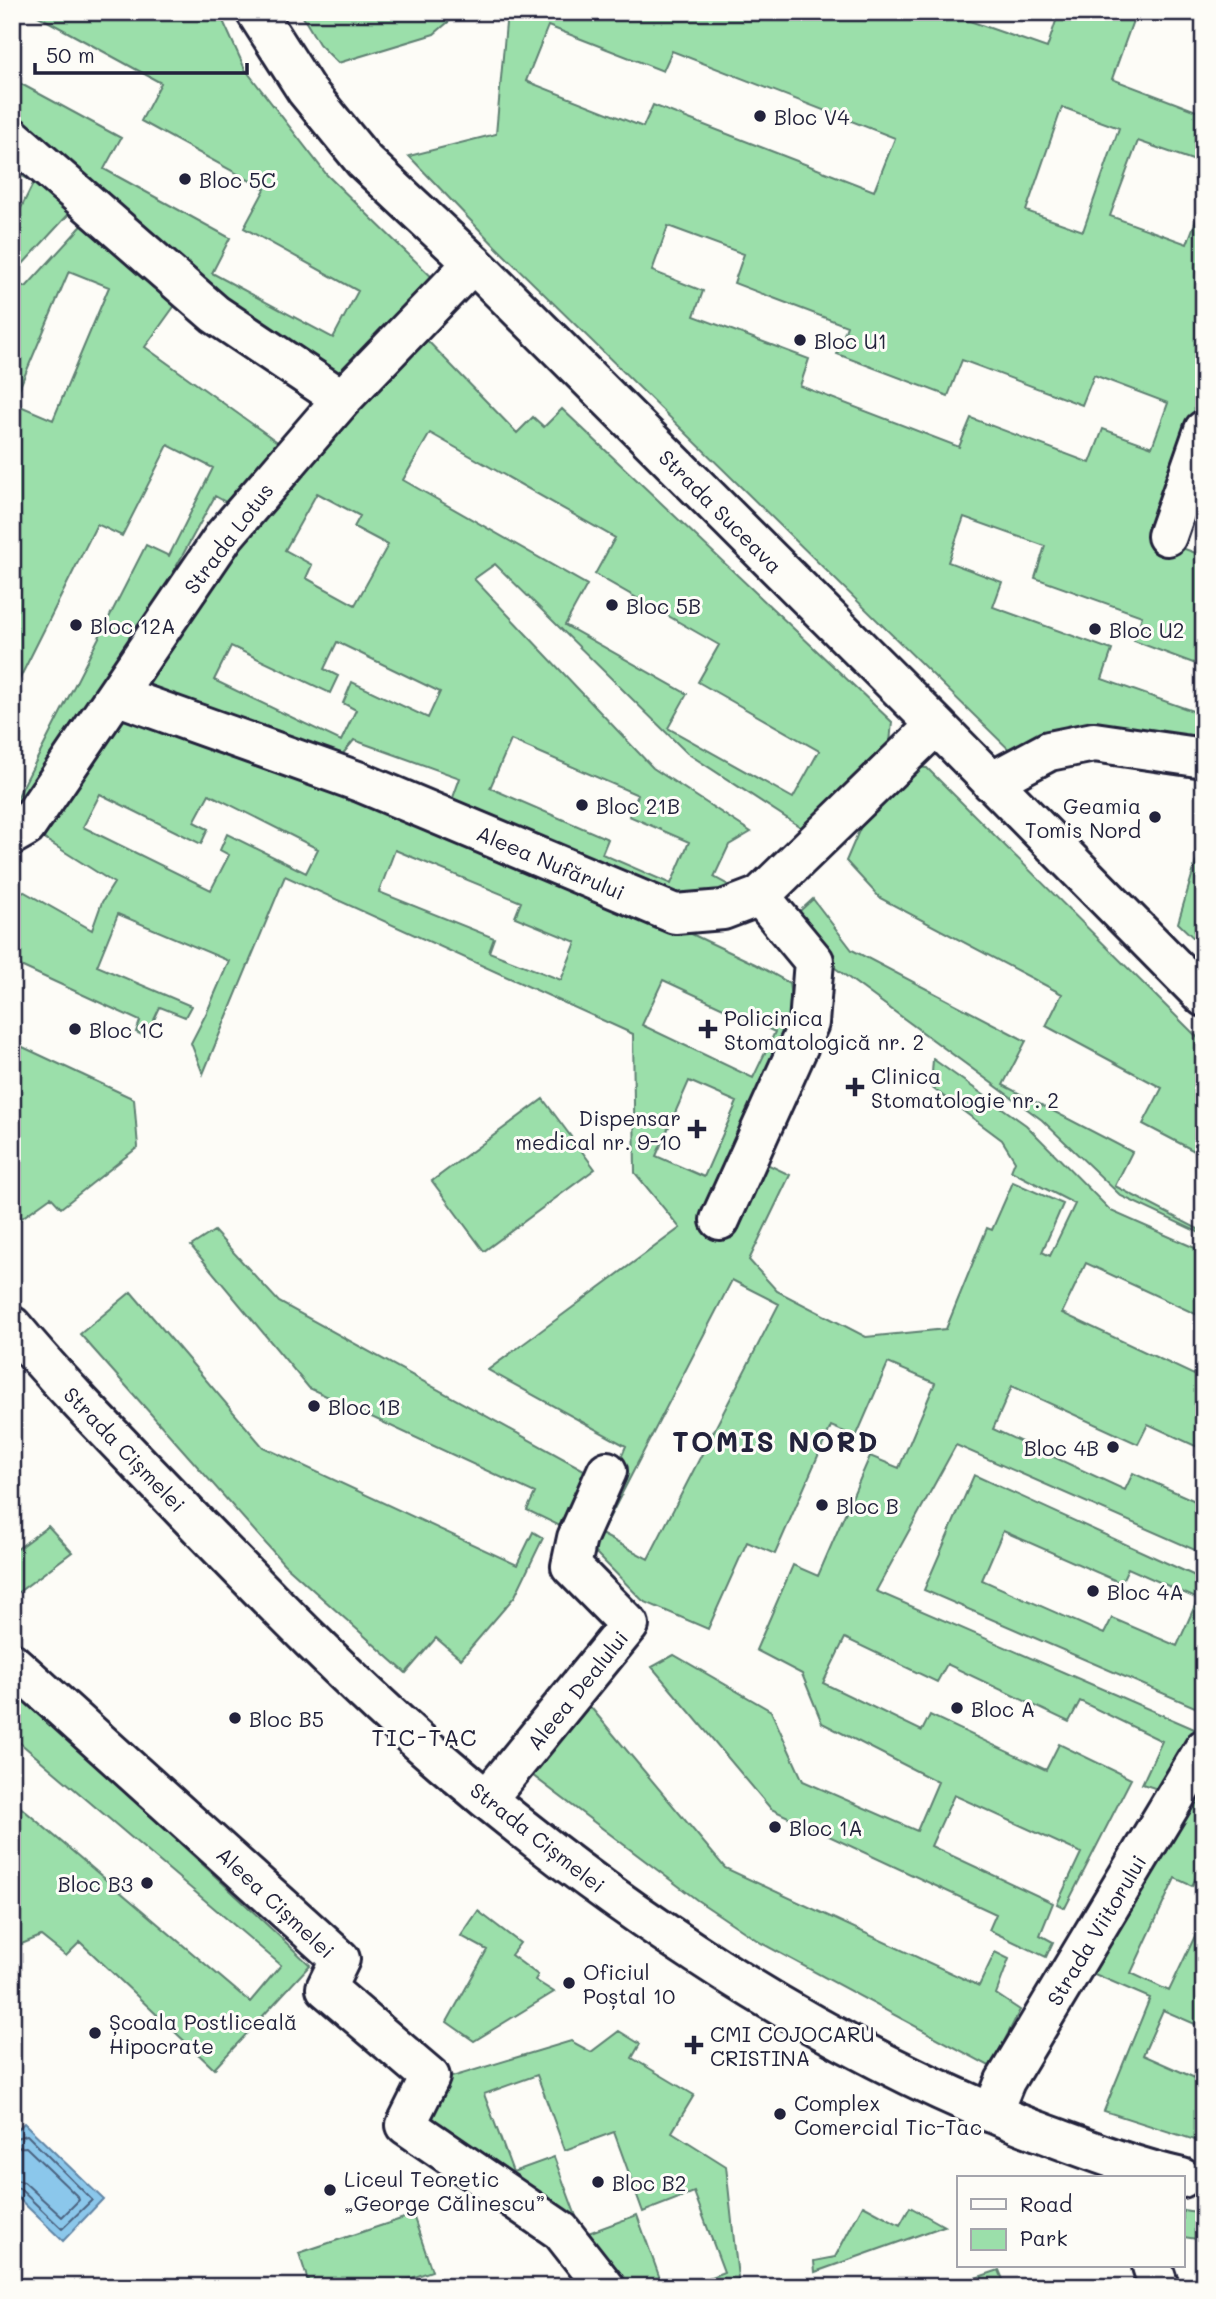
<svg xmlns="http://www.w3.org/2000/svg" width="1216" height="2299" viewBox="0 0 1216 2299" font-family="Mali,sans-serif">
	<rect width="100%" height="100%" fill="#fdfcf7"/>
	<filter id="ink" filterUnits="userSpaceOnUse"><feTurbulence type="fractalNoise" baseFrequency=".0143" numOctaves="2"/><feDisplacementMap in="SourceGraphic" scale="14" xChannelSelector="R" yChannelSelector="G"/><feConvolveMatrix kernelMatrix="1 2 1 2 8 2 1 2 1" color-interpolation-filters="sRGB"/></filter>
	<g filter="url(#ink)">
		<path fill="#9bdfaa" stroke="#5e8072" stroke-width="2" fill-rule="evenodd" d="M 31,12 L 219,12 L 245,69 L 327,175 L 439,284 L 339,388 L 217,305 L 12,126 L 12,79 L 121,138 L 104,169 L 230,238 L 212,273 L 333,338 L 358,291 L 244,228 L 265,189 L 141,121 L 161,83 Z
			M 300,12 L 460,12 L 434,34 L 338,63 L 319,44 Z
			M 507,12 L 944,12 L 1047,48 L 1059,12 L 1136,12 L 1112,79 L 1204,114 L 1204,164 L 1138,141 L 1110,216 L 1187,244 L 1204,199 L 1204,400 L 1157,539 L 1204,556 L 1204,667 L 1134,641 L 1142,616 L 1035,578 L 1045,546 L 964,517 L 948,562 L 1002,582 L 993,607 L 1112,650 L 1102,679 L 1204,715 L 1204,772 L 1106,755 L 1033,773 L 495,246 L 409,156 L 496,134 ZM 548,26 L 663,71 L 672,51 L 895,138 L 874,191 L 653,105 L 643,127 L 526,81 ZM 1062,107 L 1119,128 L 1083,231 L 1026,211 ZM 668,226 L 744,254 L 734,283 L 847,326 L 837,354 L 948,396 L 962,360 L 1082,405 L 1094,375 L 1168,403 L 1152,447 L 1103,429 L 1090,463 L 971,418 L 959,447 L 800,386 L 809,359 L 694,316 L 703,291 L 652,271 Z
			M 12,148 L 79,203 L 21,266 L 12,263 L 12,214 L 17,216 L 34,182 L 12,171 Z
			M 89,218 L 181,297 L 145,347 L 283,446 L 233,506 L 215,496 L 125,660 L 12,819 L 12,808 L 146,545 L 169,556 L 213,468 L 168,445 L 122,536 L 97,524 L 12,694 L 12,282 L 26,287 ZM 69,271 L 109,287 L 53,420 L 13,403 Z
			M 423,336 L 517,433 L 533,417 L 544,427 L 562,409 L 892,722 L 890,743 L 805,830 L 687,753 L 495,564 L 474,579 L 653,768 L 751,832 L 729,845 L 714,877 L 732,887 L 675,902 L 450,806 L 460,778 L 354,740 L 337,761 L 142,688 L 235,537 ZM 430,433 L 615,538 L 595,574 L 719,645 L 698,682 L 819,751 L 793,798 L 668,728 L 687,694 L 565,625 L 587,585 L 403,480 ZM 317,493 L 360,516 L 354,527 L 388,545 L 355,605 L 306,578 L 312,565 L 285,550 ZM 337,642 L 440,692 L 428,718 L 352,682 L 343,703 L 356,710 L 341,741 L 214,680 L 231,646 L 330,693 L 338,676 L 324,669 ZM 511,740 L 638,795 L 629,816 L 689,842 L 671,884 L 602,854 L 608,839 L 490,788 Z
			M 123,703 L 662,920 L 755,964 L 789,983 L 796,1033 L 707,1215 L 731,1238 L 767,1164 L 790,1175 L 749,1260 L 777,1291 L 866,1337 L 946,1329 L 987,1228 L 992,1230 L 1013,1182 L 1063,1204 L 1042,1252 L 1050,1256 L 1075,1204 L 1011,1171 L 1015,1161 L 1002,1140 L 931,1087 L 933,1059 L 1026,1125 L 1111,1211 L 1204,1252 L 1204,1318 L 1086,1263 L 1062,1313 L 1194,1375 L 1204,1354 L 1204,1450 L 1148,1424 L 1138,1444 L 1012,1386 L 993,1429 L 1125,1490 L 1133,1473 L 1204,1505 L 1204,1554 L 956,1445 L 876,1591 L 1199,1731 L 1167,1792 L 1142,1784 L 1162,1741 L 1080,1701 L 1069,1722 L 947,1664 L 937,1682 L 845,1638 L 823,1683 L 922,1731 L 930,1715 L 1046,1770 L 1059,1744 L 1131,1779 L 1065,1908 L 1057,1904 L 1081,1853 L 954,1795 L 931,1846 L 1053,1903 L 1040,1935 L 1053,1942 L 1046,1957 L 989,1930 L 996,1914 L 771,1809 L 652,1667 L 674,1655 L 771,1711 L 803,1781 L 917,1831 L 938,1782 L 822,1723 L 802,1674 L 756,1650 L 793,1565 L 818,1576 L 870,1456 L 899,1468 L 935,1383 L 888,1363 L 856,1437 L 831,1426 L 775,1554 L 747,1542 L 708,1629 L 643,1601 L 595,1552 L 592,1526 L 626,1446 L 488,1370 L 680,1228 L 635,1173 L 633,1034 L 285,876 L 203,1074 L 191,1043 L 207,1012 L 229,961 L 118,914 L 97,966 L 191,1006 L 185,1017 L 160,1007 L 146,1037 L 136,1032 L 140,1021 L 12,962 L 12,885 L 92,930 L 102,902 L 114,883 L 35,833 ZM 100,794 L 201,844 L 208,829 L 194,822 L 209,794 L 318,849 L 306,873 L 227,834 L 220,850 L 229,855 L 211,890 L 83,827 ZM 395,850 L 521,902 L 515,917 L 576,942 L 561,980 L 489,952 L 494,938 L 379,892 ZM 663,980 L 775,1032 L 753,1078 L 642,1025 ZM 689,1081 L 737,1102 L 704,1177 L 656,1156 ZM 732,1280 L 779,1304 L 648,1559 L 601,1534 Z
			M 915,767 L 927,768 L 1204,1044 L 1204,1156 L 1143,1124 L 1162,1088 L 1046,1026 L 1062,994 L 880,898 L 846,861 L 864,819 Z
			M 1204,835 L 1204,948 L 1178,923 Z
			M 813,899 L 852,950 L 1026,1041 L 1003,1085 L 1132,1152 L 1115,1186 L 1204,1232 L 1204,1235 L 1121,1196 L 1042,1120 L 827,962 L 791,919 Z
			M 12,1042 L 134,1099 L 138,1147 L 61,1208 L 51,1197 L 12,1225 Z
			M 543,1099 L 595,1169 L 484,1251 L 432,1181 Z
			M 214,1231 L 279,1302 L 584,1470 L 562,1527 L 527,1510 L 535,1493 L 309,1388 L 191,1246 Z
			M 131,1292 L 263,1447 L 517,1565 L 533,1532 L 543,1538 L 515,1596 L 461,1659 L 436,1638 L 406,1673 L 284,1564 L 80,1334 Z
			M 974,1475 L 1204,1580 L 1204,1711 L 924,1590 ZM 1003,1531 L 1121,1583 L 1128,1568 L 1198,1599 L 1177,1646 L 1112,1618 L 1104,1634 L 982,1580 Z
			M 48,1526 L 72,1552 L 12,1597 L 12,1553 Z
			M 12,1686 L 310,1965 L 214,2069 L 80,1942 L 66,1956 L 41,1936 L 12,1948 L 12,1800 L 250,2002 L 281,1965 L 12,1736 Z
			M 588,1704 L 725,1868 L 979,1986 L 995,1952 L 1009,1959 L 996,1994 L 1020,2010 L 991,2067 L 761,1943 L 697,1900 L 528,1772 Z
			M 1204,1772 L 1204,1861 L 1192,1886 L 1175,1878 L 1131,1973 L 1169,1991 L 1204,1917 L 1204,2028 L 1163,2010 L 1143,2055 L 1204,2082 L 1204,2143 L 1104,2111 L 1150,1998 L 1083,1969 Z
			M 478,1911 L 520,1943 L 511,1955 L 538,1975 L 535,1980 L 554,1992 L 474,2041 L 447,2022 L 487,1950 L 461,1936 Z
			M 619,2031 L 640,2044 L 632,2058 L 694,2095 L 672,2132 L 726,2166 L 739,2287 L 685,2287 L 724,2272 L 694,2192 L 643,2212 L 614,2132 L 565,2150 L 537,2075 L 484,2094 L 513,2172 L 554,2157 L 583,2235 L 637,2215 L 663,2287 L 622,2287 L 417,2125 L 445,2079 L 571,2041 L 591,2052 Z
			M 863,2205 L 900,2225 L 910,2207 L 944,2226 L 815,2272 L 814,2261 L 835,2257 Z
			M 1183,2210 L 1204,2213 L 1204,2240 L 1183,2237 Z
			M 413,2215 L 432,2271 L 386,2287 L 310,2287 L 299,2253 Z
			M 999,2270 L 1006,2287 L 952,2286 Z"/>
		<path fill="#8bc7eb" stroke="#6185a5" stroke-width="2" d="M 24,2123 L 103,2199 L 63,2241 L 12,2192 L 12,2135 Z"/>
		<g fill="none" stroke-linecap="round" stroke-linejoin="round">
			<path stroke="#4c6481" stroke-width="2" d="M 12,2139 L 27,2135 L 92,2200 L 62,2229 L 20,2189 L 12,2187
				M 12,2148 L 26,2147 L 78,2197 L 79,2200 L 62,2217 L 24,2182 L 12,2179"/>
			<defs>
				<path id="minor" d="M 256,12 L 306,90 L 364,161 L 473,263 L 936,725 L 1204,997
					M 12,137 L 215,314 L 342,399
					M 1167,536 L 1204,430
					M 116,695 L 360,782 L 675,914 L 723,910 L 760,896 L 936,725
					M 991,782 L 1049,751 L 1094,742 L 1204,758
					M 12,835 L 26,827 L 224,536 L 342,399 L 473,263
					M 720,1220 L 809,1023 L 814,961 L 760,896
					M 12,1326 C 67,1392 129,1453 188,1515 C 270,1600 353,1685 442,1762 C 613,1909 824,2050 1035,2130 C 1084,2148 1132,2167 1182,2178
					M 12,1663 L 340,1959 L 326,1988 L 430,2077 L 406,2125 L 561,2231 L 605,2287
					M 487,1799 L 629,1625 L 571,1566 L 577,1538 L 607,1471
					M 992,2113 L 1005,2081 L 1204,1749
					M 1152,2266 L 1159,2287"/>
			</defs>
			<use href="#minor" stroke="#22223b" stroke-width="44"/>
			<use href="#minor" stroke="#fdfcf7" stroke-width="38"/>
		</g>
	</g>
	<g fill="#22223b" stroke="#fdfcf7" stroke-width="2.5">
		<circle cx="760" cy="116" r="7"/>
		<circle cx="185" cy="179" r="7"/>
		<circle cx="800" cy="340" r="7"/>
		<circle cx="612" cy="605" r="7"/>
		<circle cx="76" cy="625" r="7"/>
		<circle cx="1095" cy="629" r="7"/>
		<circle cx="582" cy="805" r="7"/>
		<circle cx="1155" cy="817" r="7"/>
		<circle cx="75" cy="1029" r="7"/>
		<path d="M704.5 1018.5h7v7h7v7h-7v7h-7v-7h-7v-7h7z"/>
		<path d="M851.5 1076.5h7v7h7v7h-7v7h-7v-7h-7v-7h7z"/>
		<path d="M693.5 1118.5h7v7h7v7h-7v7h-7v-7h-7v-7h7z"/>
		<circle cx="314" cy="1406" r="7"/>
		<circle cx="1113" cy="1447" r="7"/>
		<circle cx="822" cy="1505" r="7"/>
		<circle cx="1093" cy="1591" r="7"/>
		<circle cx="957" cy="1708" r="7"/>
		<circle cx="235" cy="1718" r="7"/>
		<circle cx="775" cy="1827" r="7"/>
		<circle cx="147" cy="1883" r="7"/>
		<circle cx="569" cy="1983" r="7"/>
		<circle cx="95" cy="2033" r="7"/>
		<path d="M690.5 2034.5h7v7h7v7h-7v7h-7v-7h-7v-7h7z"/>
		<circle cx="780" cy="2114" r="7"/>
		<circle cx="598" cy="2182" r="7"/>
		<circle cx="330" cy="2190" r="7"/>
	</g>
	<g text-anchor="middle" dominant-baseline="central" stroke-width="6" stroke-linejoin="round" paint-order="stroke">
		<g font-size="21" fill="#22223b" stroke="#fdfcf7" text-anchor="start">
			<text x="774" y="116">Bloc V4</text>
			<text x="199" y="179">Bloc 5C</text>
			<text x="814" y="340">Bloc U1</text>
			<text x="626" y="605">Bloc 5B</text>
			<text x="90" y="625">Bloc 12A</text>
			<text x="1109" y="629">Bloc U2</text>
			<text x="596" y="805">Bloc 21B</text>
			<text x="1141" y="805" text-anchor="end">Geamia<tspan x="1141" dy="24">Tomis Nord</tspan></text>
			<text x="724" y="1017">Policinica<tspan x="724" dy="24">Stomatologică nr. 2</tspan></text>
			<text x="89" y="1029">Bloc 1C</text>
			<text x="871" y="1075">Clinica<tspan x="871" dy="24">Stomatologie nr. 2</tspan></text>
			<text x="681" y="1117" text-anchor="end">Dispensar<tspan x="681" dy="24">medical nr. 9-10</tspan></text>
			<text x="328" y="1406">Bloc 1B</text>
			<text x="1099" y="1447" text-anchor="end">Bloc 4B</text>
			<text x="836" y="1505">Bloc B</text>
			<text x="1107" y="1591">Bloc 4A</text>
			<text x="971" y="1708">Bloc A</text>
			<text x="249" y="1718">Bloc B5</text>
			<text x="789" y="1827">Bloc 1A</text>
			<text x="133" y="1883" text-anchor="end">Bloc B3</text>
			<text x="583" y="1971">Oficiul<tspan x="583" dy="24">Poștal 10</tspan></text>
			<text x="109" y="2021">Școala Postliceală<tspan x="109" dy="24">Hipocrate</tspan></text>
			<text x="710" y="2033">CMI COJOCARU<tspan x="710" dy="24">CRISTINA</tspan></text>
			<text x="794" y="2102">Complex<tspan x="794" dy="24">Comercial Tic-Tac</tspan></text>
			<text x="344" y="2178">Liceul Teoretic<tspan x="344" dy="24">„George Călinescu”</tspan></text>
			<text x="612" y="2182">Bloc B2</text>
		</g>
		<g font-size="21" fill="#22223b" stroke="#fdfcf7">
			<text transform="translate(721 511) rotate(45)">Strada Suceava</text>
			<text transform="translate(228 538) rotate(-53)">Strada Lotus</text>
			<text transform="translate(551 862) rotate(23)">Aleea Nufărului</text>
			<text transform="translate(125 1449) rotate(46)">Strada Cișmelei</text>
			<text transform="translate(577 1690) rotate(-51)">Aleea Dealului</text>
			<text transform="translate(538 1837) rotate(38)">Strada Cișmelei</text>
			<text transform="translate(276 1902) rotate(43)">Aleea Cișmelei</text>
			<text transform="translate(1096 1930) rotate(-59)">Strada Viitorului</text>
		</g>
		<g font-size="23" letter-spacing="2" fill="#22223b" stroke="#fdfcf7">
			<text x="425" y="1737">TIC-TAC</text>
		</g>
		<g font-size="28" font-weight="bold" letter-spacing="2" fill="#22223b" stroke="#fdfcf7">
			<text x="776" y="1441">TOMIS NORD</text>
		</g>
	</g>
	<rect width="1216" height="2299" fill="none" stroke="#fdfcf7" stroke-width="42"/>
	<rect x="21" y="21" width="1174" height="2257" fill="none" stroke="#22223b" stroke-width="2.5" filter="url(#ink)"/>
	<rect x="957" y="2176" width="228" height="91" fill="#fdfcf7" stroke="#a5a5ac" stroke-width="2"/>
	<rect x="971" y="2199" width="35" height="10" fill="#fdfcf7" stroke="#a5a5ac" stroke-width="2"/>
	<text x="1020" y="2212" font-size="21" fill="#22223b">Road</text>
	<rect x="971" y="2229" width="35" height="21" fill="#9bdfaa" stroke="#a5a5ac" stroke-width="2"/>
	<text x="1020" y="2246" font-size="21" fill="#22223b">Park</text>
	<path d="M35 63v10h212v-10" fill="none" stroke="#22223b" stroke-width="3.5"/>
	<text x="46" y="63" font-size="21" fill="#22223b" stroke="#fdfcf7" stroke-width="5" paint-order="stroke">50 m</text>
</svg>
